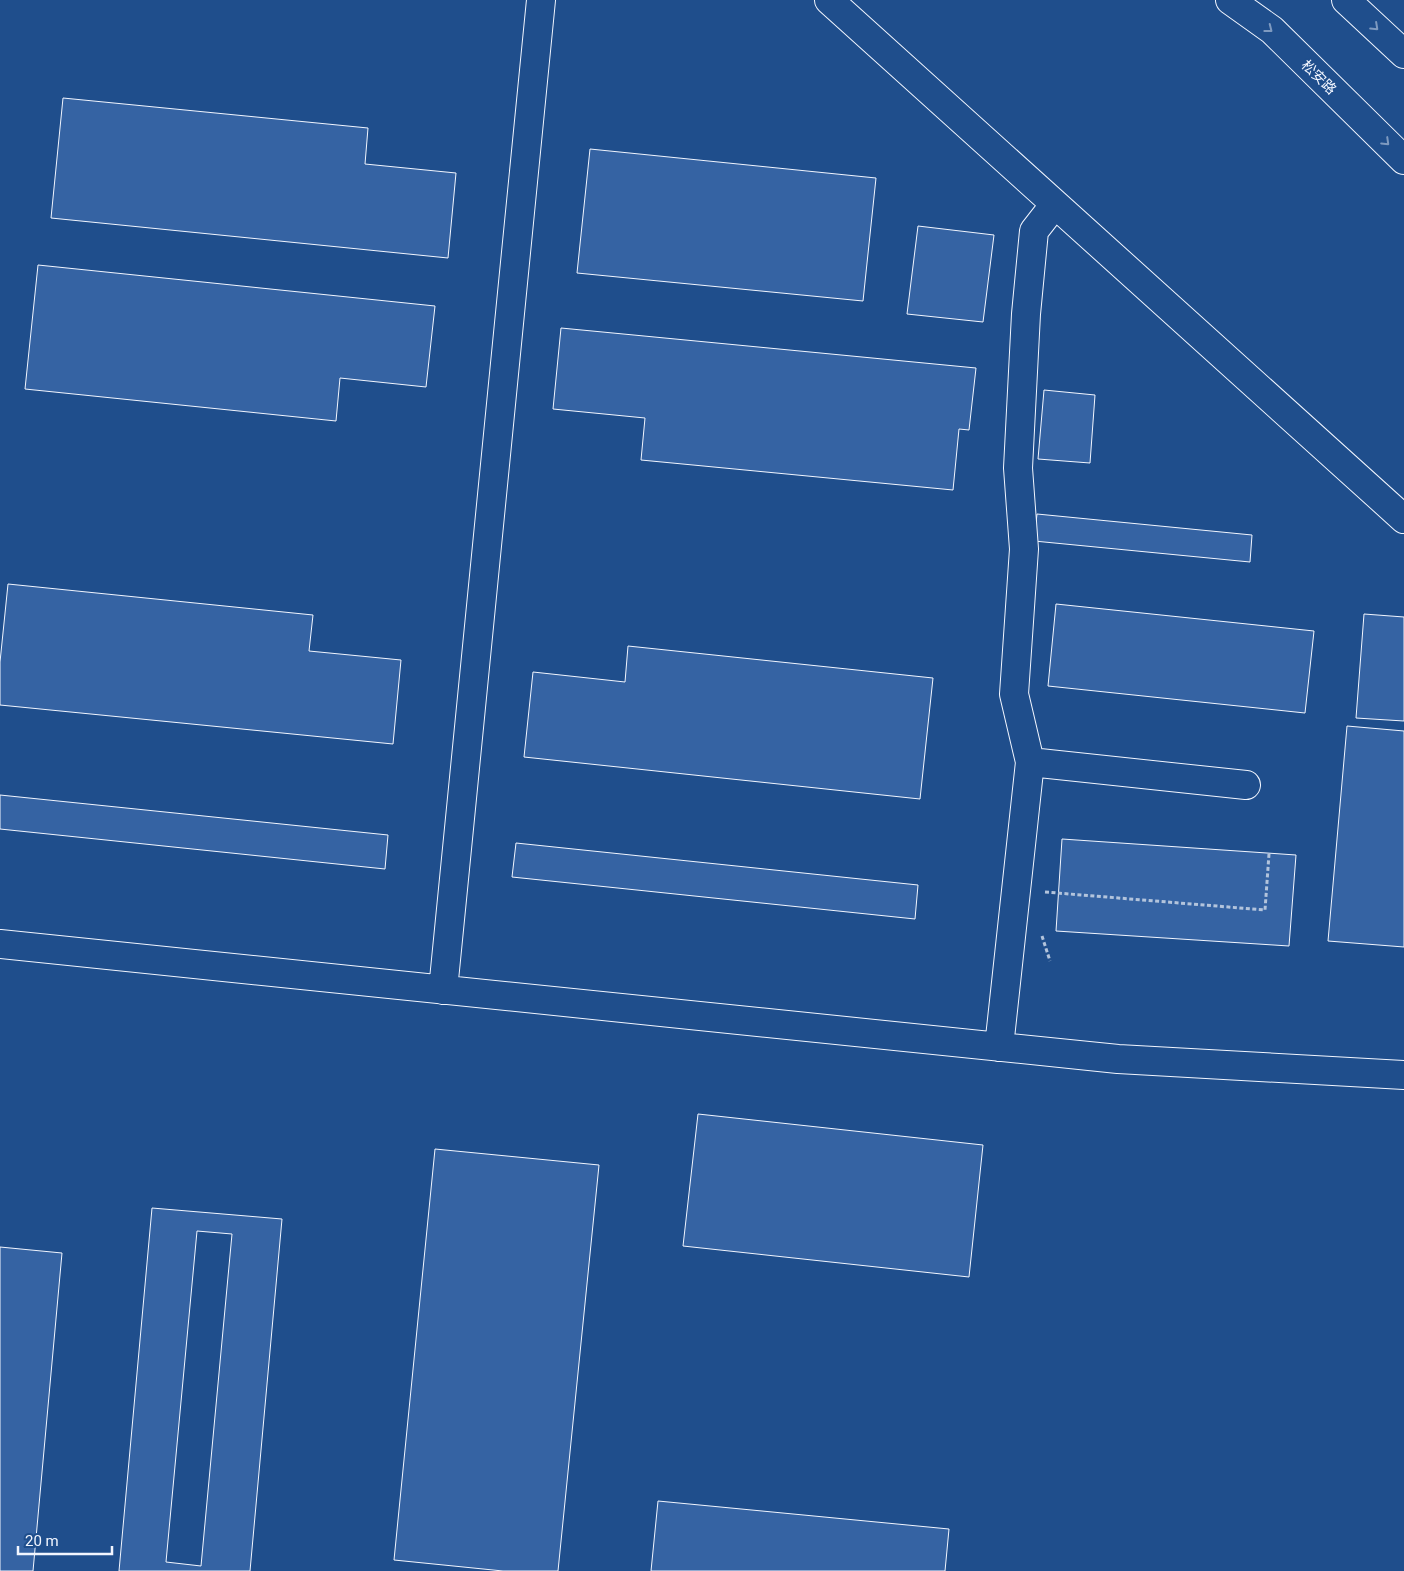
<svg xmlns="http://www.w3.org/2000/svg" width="1404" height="1571" viewBox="0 0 1404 1571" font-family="Roboto,'Noto Sans SC',sans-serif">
	<rect width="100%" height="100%" fill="#1f4e8c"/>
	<path fill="#3563a3" stroke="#f2f6ff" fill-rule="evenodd" d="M 63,98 L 368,128 L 365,164 L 456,173 L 448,258 L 51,218 Z
		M 590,149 L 876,178 L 863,301 L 577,273 Z
		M 918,226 L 994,235 L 983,322 L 907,314 Z
		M 38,265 L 435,306 L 426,387 L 340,378 L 336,421 L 25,389 Z
		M 561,328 L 976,368 L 969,430 L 959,429 L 953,490 L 641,460 L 645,418 L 553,409 Z
		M 1044,390 L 1095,395 L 1090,463 L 1038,459 Z
		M 1037,514 L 1252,535 L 1250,562 L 1034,541 Z
		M 8,584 L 313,615 L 309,651 L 401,660 L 393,744 L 0,705 L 0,662 Z
		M 1056,604 L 1314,631 L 1305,713 L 1048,686 Z
		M 1364,614 L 1404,617 L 1404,721 L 1356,718 Z
		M 628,646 L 933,678 L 920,799 L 524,757 L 533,672 L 625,682 Z
		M 1347,726 L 1404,731 L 1404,947 L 1328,941 Z
		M 0,795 L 388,835 L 385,869 L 0,829 Z
		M 1062,839 L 1296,855 L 1289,946 L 1056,931 Z
		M 516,843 L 918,885 L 915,919 L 512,877 Z
		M 698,1114 L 983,1145 L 969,1277 L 683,1246 Z
		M 435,1149 L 599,1165 L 558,1571 L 503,1571 L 394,1560 Z
		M 152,1208 L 282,1219 L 250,1571 L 119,1571 ZM 197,1231 L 232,1234 L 201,1566 L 166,1562 Z
		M 0,1247 L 62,1253 L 33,1571 L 0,1571 Z
		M 658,1501 L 949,1529 L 945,1571 L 651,1571 Z"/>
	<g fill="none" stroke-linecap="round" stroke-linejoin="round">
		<defs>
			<path id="minor" d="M 829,0 L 1404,519
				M 1030,762 L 1014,694 L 1024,549 L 1018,468 L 1026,314 L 1034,231 L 1055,204
				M 0,944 L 1118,1059 L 1404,1075
				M 443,990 L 541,0
				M 999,1047 L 1030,762 L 1246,785"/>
			<path id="major" d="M 1230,0 L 1272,30 L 1404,160"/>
			<path id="highway" d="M 1346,0 L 1404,54"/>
		</defs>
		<use href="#minor" stroke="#f2f6ff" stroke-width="30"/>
		<use href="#major" stroke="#f2f6ff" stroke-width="30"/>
		<use href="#highway" stroke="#f2f6ff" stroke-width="30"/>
		<path stroke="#b3c4dc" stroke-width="3" stroke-dasharray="4 2.5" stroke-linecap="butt" d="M 1045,892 L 1265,910 L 1269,854
			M 1042,936 L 1050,961"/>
		<use href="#minor" stroke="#1f4e8c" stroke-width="28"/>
		<use href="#major" stroke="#1f4e8c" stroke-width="28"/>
		<use href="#highway" stroke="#1f4e8c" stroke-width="28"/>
	</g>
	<defs><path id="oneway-chevron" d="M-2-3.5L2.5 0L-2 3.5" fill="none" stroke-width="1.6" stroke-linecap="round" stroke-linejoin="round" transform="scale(1.25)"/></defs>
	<g stroke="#7e9ac0">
		<use href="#oneway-chevron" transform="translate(1375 27) rotate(43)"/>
		<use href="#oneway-chevron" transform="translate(1269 29) rotate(38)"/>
		<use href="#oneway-chevron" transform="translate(1386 142) rotate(44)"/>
	</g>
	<g text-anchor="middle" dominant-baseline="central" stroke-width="4" stroke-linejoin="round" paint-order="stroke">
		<g font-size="14" fill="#f2f6ff" stroke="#1f4e8c">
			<text transform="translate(1319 77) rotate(44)">松安路</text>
		</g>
	</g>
	<path d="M18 1546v8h94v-8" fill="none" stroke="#f2f6ff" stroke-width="2.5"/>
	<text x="25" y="1546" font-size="15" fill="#f2f6ff" stroke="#1f4e8c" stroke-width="4" paint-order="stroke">20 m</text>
</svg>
